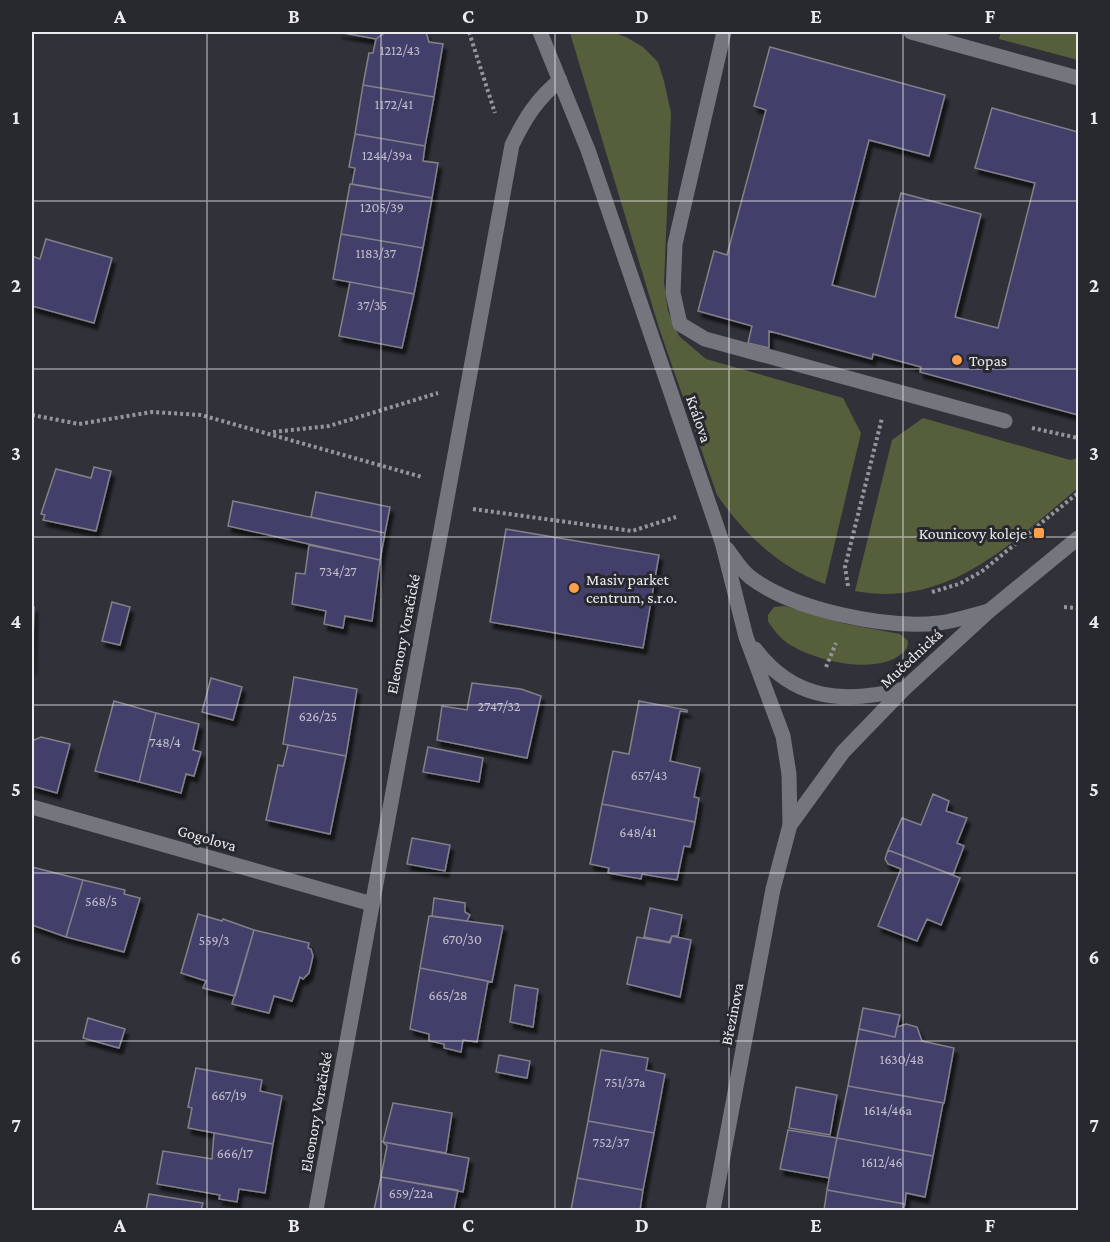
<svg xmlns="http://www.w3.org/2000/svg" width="1110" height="1242" viewBox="0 0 1110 1242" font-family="'Crimson Pro',serif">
	<defs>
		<filter id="shadow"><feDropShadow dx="3.5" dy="6" stdDeviation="1.5" flood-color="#0009"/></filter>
	</defs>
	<rect width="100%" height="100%" fill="#313239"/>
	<path fill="#565f3b" d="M 611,32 L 626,37 L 643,47 L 658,62 L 664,81 L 671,113 L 664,283 L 668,311 L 679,336 L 706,359 L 843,398 L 861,433 L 825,584 C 779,567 744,534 717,495 L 659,328 L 570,33 Z
		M 1001,32 L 1078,32 L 1078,60 L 999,39 Z
		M 923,418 L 1070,460 L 1078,458 L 1078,488 C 1012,542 949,609 855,591 L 892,440 Z
		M 785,606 L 846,624 L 900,634 L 908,641 L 907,648 C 884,679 812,661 786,642 C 778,636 773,629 768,621 L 768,615 L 774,607 Z"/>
	<path fill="#42406b" stroke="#808189" stroke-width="1.5" filter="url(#shadow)" d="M 338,32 L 386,32 L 376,39 Z
		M 386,32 L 426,32 L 429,42 L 443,44 L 434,97 L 363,85 L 369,53 L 373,53 L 376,39 Z
		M 770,47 L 945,95 L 929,156 L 869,140 L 832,285 L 875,297 L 901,193 L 981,214 L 955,317 L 998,328 L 1035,183 L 975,168 L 992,108 L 1078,132 L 1078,415 L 920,372 L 921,367 L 873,354 L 872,359 L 769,331 L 769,348 L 748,343 L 752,326 L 698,311 L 714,251 L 727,255 L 766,110 L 754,106 Z
		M 363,85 L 434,97 L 425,146 L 355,134 Z
		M 355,134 L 425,146 L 423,161 L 438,163 L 432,198 L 352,184 L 355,168 L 349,167 Z
		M 350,184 L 432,198 L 423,248 L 341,234 Z
		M 341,234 L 423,248 L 414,294 L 333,279 Z
		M 46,239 L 112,258 L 94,323 L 32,306 L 32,256 L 40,259 Z
		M 350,282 L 414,294 L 402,348 L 339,336 Z
		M 94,467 L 111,471 L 96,531 L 43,520 L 45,515 L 41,514 L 56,469 L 91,478 Z
		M 316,492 L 390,507 L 385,533 L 311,517 Z
		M 233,501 L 385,533 L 380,560 L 228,526 Z
		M 506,529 L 659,555 L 643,648 L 490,622 Z
		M 309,545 L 380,560 L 372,621 L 345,616 L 343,628 L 324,624 L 326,611 L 292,604 L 296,573 L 305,574 Z
		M 112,602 L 130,607 L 120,645 L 102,641 Z
		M 32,607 L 34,607 L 32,669 Z
		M 294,677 L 357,689 L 346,756 L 283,744 Z
		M 211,678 L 242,687 L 233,720 L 202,712 Z
		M 472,683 L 521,689 L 541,696 L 527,758 L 437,740 L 442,706 L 467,710 Z
		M 114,701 L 156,713 L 139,782 L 95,771 Z
		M 639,701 L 687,710 L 687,712 L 680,711 L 670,761 L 700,768 L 694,797 L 699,798 L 695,822 L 602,804 L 613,751 L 629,754 Z
		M 156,713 L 199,724 L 193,750 L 201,752 L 194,776 L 186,774 L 181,793 L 139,782 Z
		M 41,737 L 70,744 L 57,793 L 32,786 L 32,741 Z
		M 288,745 L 346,756 L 330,834 L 266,820 L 278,765 L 283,766 Z
		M 428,747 L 483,758 L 479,782 L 423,772 Z
		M 933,794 L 949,801 L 946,811 L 967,818 L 957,843 L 964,846 L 953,875 L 888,850 L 902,818 L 921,825 Z
		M 602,804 L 695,822 L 690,847 L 684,846 L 677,880 L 642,874 L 641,879 L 608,873 L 609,868 L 590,864 Z
		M 412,838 L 450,845 L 445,871 L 407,864 Z
		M 888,850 L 960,878 L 941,925 L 927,919 L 917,941 L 878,926 L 901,869 L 888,864 L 885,859 Z
		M 32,867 L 83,880 L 66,937 L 32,925 Z
		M 83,880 L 125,890 L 124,894 L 140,898 L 124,952 L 66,937 Z
		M 434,898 L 465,903 L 465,912 L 470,915 L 467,921 L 432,916 Z
		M 650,908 L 682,915 L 678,936 L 672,936 L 669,942 L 644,937 Z
		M 198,914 L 222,921 L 223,919 L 254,930 L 235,996 L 203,988 L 206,981 L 181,973 Z
		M 429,916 L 503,926 L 492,982 L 420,968 Z
		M 254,930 L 309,943 L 308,948 L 311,949 L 313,956 L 309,973 L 303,979 L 300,977 L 292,1001 L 274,996 L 269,1013 L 232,1004 Z
		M 672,936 L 691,940 L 680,997 L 627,984 L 637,937 L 670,943 Z
		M 420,968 L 488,981 L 477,1042 L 463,1040 L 461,1052 L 444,1048 L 444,1044 L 429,1041 L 429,1034 L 410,1029 Z
		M 515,985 L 538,989 L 533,1027 L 510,1022 Z
		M 863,1008 L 900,1015 L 895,1037 L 859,1029 Z
		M 88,1018 L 125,1029 L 119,1048 L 83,1038 Z
		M 906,1024 L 917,1027 L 922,1041 L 954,1048 L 944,1103 L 848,1086 L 859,1029 L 895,1037 L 897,1027 Z
		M 601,1050 L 648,1058 L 646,1070 L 665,1074 L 654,1133 L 588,1121 Z
		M 499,1055 L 530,1061 L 527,1078 L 496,1072 Z
		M 196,1068 L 262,1080 L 260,1091 L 282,1096 L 273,1144 L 188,1128 L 192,1108 L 188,1107 Z
		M 848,1086 L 943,1103 L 933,1156 L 837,1138 Z
		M 796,1087 L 837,1095 L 830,1135 L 789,1128 Z
		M 393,1103 L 452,1113 L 446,1153 L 383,1142 Z
		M 588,1121 L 654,1133 L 643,1190 L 577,1178 Z
		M 788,1130 L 837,1138 L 829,1178 L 780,1169 Z
		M 214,1133 L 273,1144 L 265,1193 L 239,1189 L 237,1202 L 219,1199 L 220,1195 L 157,1184 L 163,1151 L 212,1159 Z
		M 837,1138 L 933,1156 L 925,1197 L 906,1193 L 905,1204 L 827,1190 Z
		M 383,1142 L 469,1158 L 463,1192 L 381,1177 L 387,1146 Z
		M 381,1177 L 458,1190 L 454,1210 L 374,1210 Z
		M 577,1178 L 643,1190 L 640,1210 L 571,1210 Z
		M 827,1190 L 905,1204 L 903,1210 L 824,1210 Z
		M 149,1194 L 203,1203 L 201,1210 L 146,1210 Z"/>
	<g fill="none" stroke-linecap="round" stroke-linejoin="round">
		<path stroke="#95969c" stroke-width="4" stroke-dasharray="3 3" stroke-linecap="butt" d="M 469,32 L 495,113
			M 32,415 L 79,424 L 152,412 L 201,415 L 422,477
			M 1032,428 L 1078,438
			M 273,432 L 329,426 L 438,393
			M 473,509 L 632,531 L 676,517
			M 848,586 L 845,567 L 882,418
			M 932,592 L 959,584 L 981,572 L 1078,493
			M 1064,607 L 1078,608
			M 826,667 L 836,643"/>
		<path stroke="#74757d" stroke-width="15" d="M 724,32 L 675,244 L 673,293 L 680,324 L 705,339 L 1005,421
			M 911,32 L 1078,78"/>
		<path stroke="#74757d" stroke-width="15" d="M 540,32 L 588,150 L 722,542 L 746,637 L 783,736 L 789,774 L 790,825
			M 727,549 C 734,558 741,570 750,577 C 793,610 886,629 939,623 C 956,621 972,615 989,611
			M 755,649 C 794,701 845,704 904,689
			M 32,807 L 372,904
			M 316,1210 L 512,145 C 525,118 537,99 560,80"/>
		<path stroke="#74757d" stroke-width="15" d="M 713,1210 L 773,889 L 790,825 L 843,752 L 904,689 L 989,611 L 1078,538"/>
	</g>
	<path fill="none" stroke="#ebebf0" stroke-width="1.5" stroke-opacity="0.55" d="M 207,32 L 207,1210M 381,32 L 381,1210M 555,32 L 555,1210M 729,32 L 729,1210M 903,32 L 903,1210M 32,201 L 1078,201M 32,369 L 1078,369M 32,537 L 1078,537M 32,705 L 1078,705M 32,873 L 1078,873M 32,1041 L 1078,1041"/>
	<g fill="#f99f4d" stroke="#28282f" stroke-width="2">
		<circle cx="957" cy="360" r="6"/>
		<rect x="1033" y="527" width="12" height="12" rx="3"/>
		<circle cx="574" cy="588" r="6"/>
	</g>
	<g text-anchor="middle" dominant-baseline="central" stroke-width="6" stroke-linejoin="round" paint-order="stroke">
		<g font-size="14" fill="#c1c0cf">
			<text x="400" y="50">1212/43</text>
			<text x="394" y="104">1172/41</text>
			<text x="387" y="155">1244/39a</text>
			<text x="382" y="207">1205/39</text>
			<text x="376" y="253">1183/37</text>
			<text x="372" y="305">37/35</text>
			<text x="338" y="571">734/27</text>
			<text x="499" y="706">2747/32</text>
			<text x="318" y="716">626/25</text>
			<text x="165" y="742">748/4</text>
			<text x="649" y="775">657/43</text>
			<text x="638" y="832">648/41</text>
			<text x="101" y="901">568/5</text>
			<text x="462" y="939">670/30</text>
			<text x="214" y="940">559/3</text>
			<text x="448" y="995">665/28</text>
			<text x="902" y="1059">1630/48</text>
			<text x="625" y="1082">751/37a</text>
			<text x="229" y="1095">667/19</text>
			<text x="888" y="1110">1614/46a</text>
			<text x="611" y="1142">752/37</text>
			<text x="235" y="1153">666/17</text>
			<text x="882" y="1162">1612/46</text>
			<text x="411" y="1193">659/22a</text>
		</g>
		<g font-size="16" fill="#ebebf0" stroke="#28282f" text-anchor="start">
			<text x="969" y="360">Topas</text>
			<text x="1027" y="533" text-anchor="end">Kounicovy koleje</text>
			<text x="586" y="579">Masiv parket<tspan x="586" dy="18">centrum, s.r.o.</tspan></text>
		</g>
		<g font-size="16" fill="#ebebf0" stroke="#28282f">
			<text transform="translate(699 419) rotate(71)">Králova</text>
			<text transform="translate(403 634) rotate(-79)">Eleonory Voračické</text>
			<text transform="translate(911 658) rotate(-43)">Mučednická</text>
			<text transform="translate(207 838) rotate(16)">Gogolova</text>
			<text transform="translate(732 1014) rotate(-79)">Březinova</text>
			<text transform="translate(316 1112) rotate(-80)">Eleonory Voračické</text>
		</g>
	</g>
	<rect width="1110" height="1242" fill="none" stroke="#28282f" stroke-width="66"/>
	<rect x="33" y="33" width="1044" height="1176" fill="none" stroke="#ebebf0" stroke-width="2"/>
	<g font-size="20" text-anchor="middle" font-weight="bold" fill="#ebebf0">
		<text x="120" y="23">A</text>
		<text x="294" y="23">B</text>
		<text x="468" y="23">C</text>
		<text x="642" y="23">D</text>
		<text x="816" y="23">E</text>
		<text x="990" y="23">F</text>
		<text x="16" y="124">1</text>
		<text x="1094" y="124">1</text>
		<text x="16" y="292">2</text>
		<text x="1094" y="292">2</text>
		<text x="16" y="460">3</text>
		<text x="1094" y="460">3</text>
		<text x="16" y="628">4</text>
		<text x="1094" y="628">4</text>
		<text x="16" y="796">5</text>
		<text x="1094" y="796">5</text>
		<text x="16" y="964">6</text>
		<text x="1094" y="964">6</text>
		<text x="16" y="1132">7</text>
		<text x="1094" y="1132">7</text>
		<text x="120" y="1232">A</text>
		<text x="294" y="1232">B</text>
		<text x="468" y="1232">C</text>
		<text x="642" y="1232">D</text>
		<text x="816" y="1232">E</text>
		<text x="990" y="1232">F</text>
	</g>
</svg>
